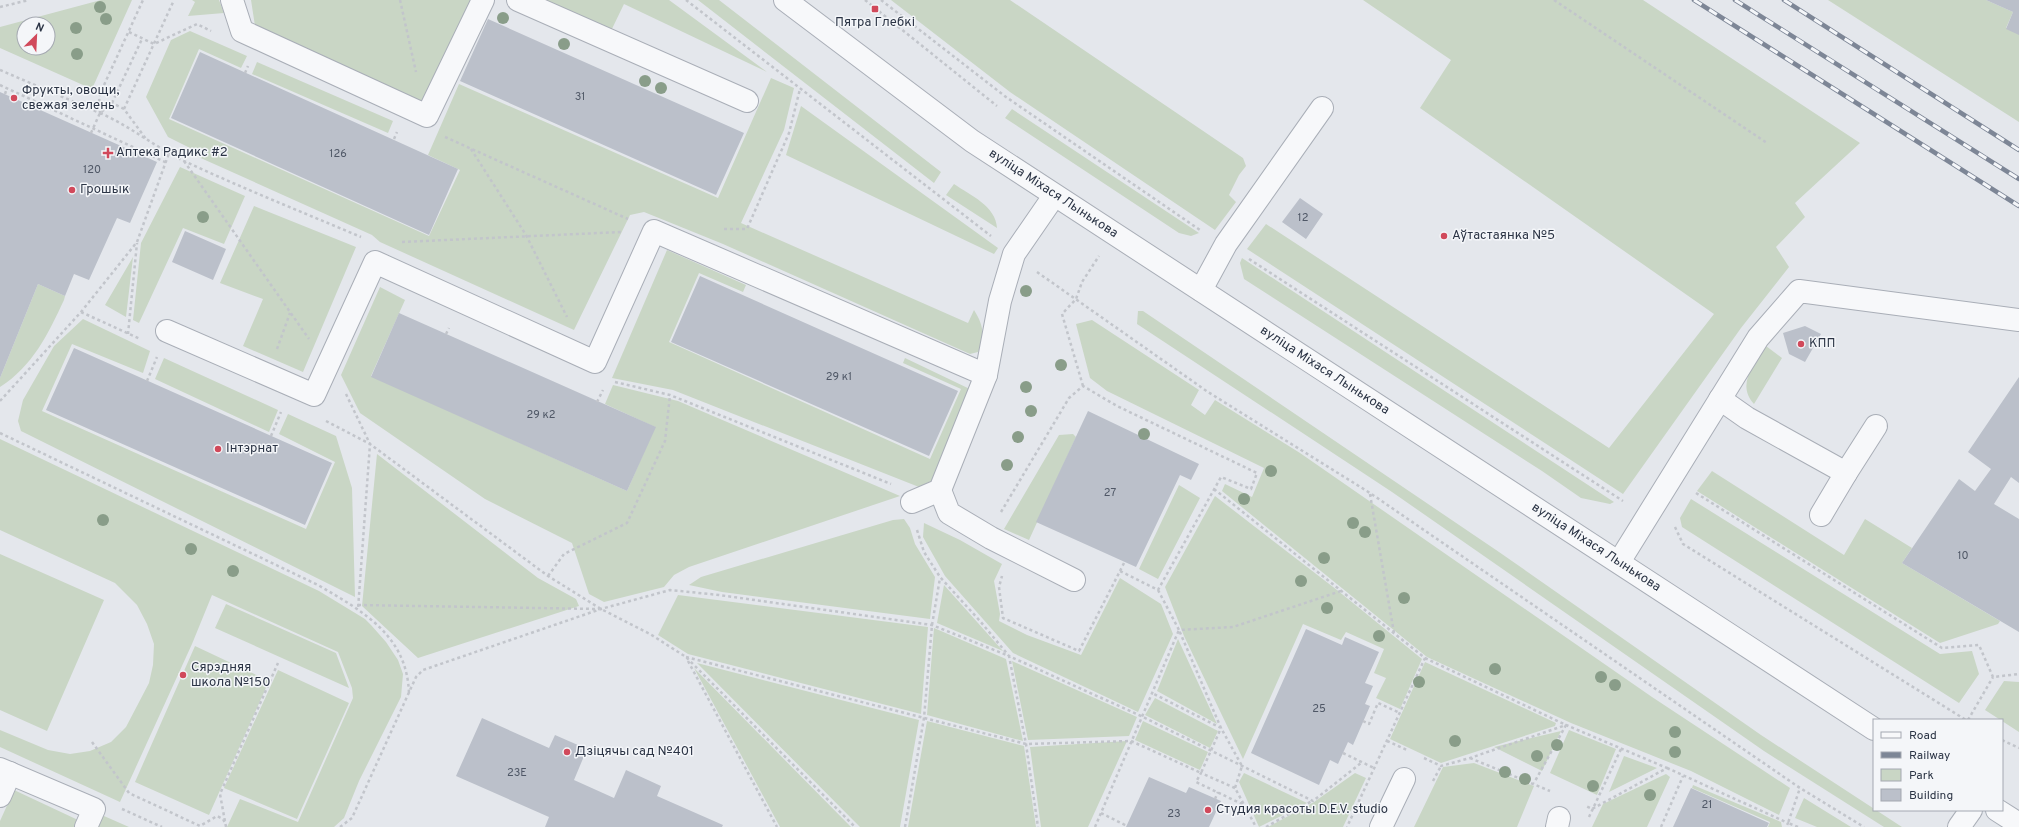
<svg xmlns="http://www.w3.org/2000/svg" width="2019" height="827" viewBox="0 0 2019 827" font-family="Overpass,sans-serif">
	<rect width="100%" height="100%" fill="#e4e7ec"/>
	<path fill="#c9d6c5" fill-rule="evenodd" d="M 101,0 L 132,0 L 92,89 L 0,48 L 0,27 ZM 24,24 L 48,24 L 48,48 L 24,48 Z
		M 192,0 L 219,0 L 224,13 L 188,16 L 195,2 Z
		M 251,0 L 475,0 L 427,109 L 255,26 Z
		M 528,0 L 669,0 L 767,72 L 624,4 L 609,35 Z
		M 698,0 L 719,0 L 941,172 L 934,183 Z
		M 891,0 L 1010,0 L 1243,158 L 1246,166 L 1239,175 L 1229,195 L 1236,202 L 1215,230 L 1010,92 Z
		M 1363,0 L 1643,0 L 1860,143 L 1795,203 L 1805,217 L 1776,247 L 1789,267 L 1741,328 L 1623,494 L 1247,249 L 1266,224 L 1609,448 L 1714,314 L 1420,108 L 1451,60 Z
		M 1828,0 L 1986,0 L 2013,12 L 2006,28 L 2019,34 L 2019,122 Z
		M 190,31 L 247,56 L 241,68 L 199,49 L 169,119 L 429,236 L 460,170 L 428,155 L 459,84 L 718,198 L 771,78 L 794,88 L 784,130 L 741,223 L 968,323 L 974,310 C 983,324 986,337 978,352 L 970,354 L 723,244 L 644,212 L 630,215 L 574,330 L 380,242 L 372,235 L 194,155 L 192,149 L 168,137 L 146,97 L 171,40 Z
		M 257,62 L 393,121 L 388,133 L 252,74 Z
		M 801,106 L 998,248 L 994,254 L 786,155 Z
		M 1012,109 L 1199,233 L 1191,236 L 1179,233 L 1005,118 Z
		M 180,167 L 245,196 L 224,244 L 183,228 L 139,323 L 133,320 L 141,243 Z
		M 954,184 C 970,195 996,206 997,228 L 946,195 Z
		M 254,206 L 356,247 L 303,372 L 243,346 L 263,299 L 220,283 Z
		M 667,250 L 746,285 L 743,292 L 699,273 L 669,342 L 930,459 L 961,389 L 903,363 L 905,358 L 974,391 L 933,480 L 919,487 L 673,390 L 612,378 Z
		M 133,257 L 126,317 L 105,305 Z
		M 1242,258 L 1614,502 L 1610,504 L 1581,498 L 1542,471 L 1244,279 L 1240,263 Z
		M 38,284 L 65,296 L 64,300 C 48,334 33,366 0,387 L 0,378 Z
		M 380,287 L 405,300 L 371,376 L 627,491 L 655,427 L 605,404 L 613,385 L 678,401 L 900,496 L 689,567 L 674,575 L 664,587 L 604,602 L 589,594 L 572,543 L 485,499 L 360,413 L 341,375 Z
		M 1138,311 L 1143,311 L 1499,552 L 1761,735 L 1902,827 L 1884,827 L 1764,751 L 1392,492 L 1137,324 Z
		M 83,319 L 150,351 L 143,373 L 72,344 L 42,411 L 306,529 L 335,462 L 279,434 L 288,414 L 336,436 L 352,488 L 355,597 L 21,431 L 18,421 L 23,400 L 54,346 Z
		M 1092,320 L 1199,390 L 1191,405 L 1205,415 L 1215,400 L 1300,453 L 1652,697 L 1790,788 L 1779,815 L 1691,771 L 1571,723 L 1427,657 L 1222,491 L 1225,484 L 1252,497 L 1264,468 L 1107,391 L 1090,378 L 1076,324 Z
		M 1766,346 L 1782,358 L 1754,404 C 1736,384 1754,365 1766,346 Z
		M 164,358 L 278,410 L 269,432 L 155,379 Z
		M 1073,434 L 1076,437 L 1029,540 L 1004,529 L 1059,435 Z
		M 0,439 L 319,591 L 365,619 L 371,625 L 386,642 L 398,660 L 403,674 L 401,697 L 359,781 L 344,818 L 334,827 L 227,827 L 240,799 L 298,822 L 353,698 L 352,688 L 338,652 L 212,595 L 192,644 L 120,802 L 0,747 L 0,730 L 48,750 L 70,754 L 90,751 L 111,742 L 126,727 L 149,683 L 153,665 L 154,644 L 147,624 L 137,605 L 115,583 L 0,530 Z
		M 377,454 L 538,578 L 576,599 L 579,606 L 418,658 L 362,606 Z
		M 1712,471 L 1844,555 L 1865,519 L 1912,548 L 1902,563 L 2000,621 L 1998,624 L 1940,643 L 1697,491 Z
		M 1179,485 L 1200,498 L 1158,579 L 1139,569 Z
		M 1215,496 L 1337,590 L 1422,659 L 1400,709 L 1376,698 L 1386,678 L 1374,673 L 1384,649 L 1346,632 L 1341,640 L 1303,624 L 1243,759 L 1184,636 L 1165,587 Z
		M 1691,499 L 1940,654 L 1972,651 L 1979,674 L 1959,703 L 1682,527 L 1680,518 Z
		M 904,519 L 910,528 L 915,544 L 935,577 L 930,619 L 722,592 L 689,585 L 701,577 L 893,520 Z
		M 924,523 L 960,540 L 1002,564 L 994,581 L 1000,614 L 999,621 L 1027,635 L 1081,655 L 1120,578 L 1161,604 L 1173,634 L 1138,712 L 1013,653 L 945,576 L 923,537 Z
		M 0,554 L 104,600 L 47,731 L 0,710 Z
		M 944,585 L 1003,651 L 937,623 Z
		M 678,595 L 928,627 L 921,714 L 688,654 L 658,635 Z
		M 226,604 L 336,653 L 349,688 L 215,628 Z
		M 934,628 L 1006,659 L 1023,741 L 927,715 Z
		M 1178,639 L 1217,724 L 1157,691 Z
		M 195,646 L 269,681 L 209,815 L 135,782 Z
		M 1012,661 L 1137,717 L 1129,736 L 1028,740 Z
		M 1425,662 L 1556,723 L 1555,726 L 1441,763 L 1390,739 Z
		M 697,663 L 919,720 L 900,827 L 860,827 Z
		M 694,668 L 851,827 L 780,827 Z
		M 278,670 L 349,703 L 297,819 L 224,788 Z
		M 2004,681 L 2019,682 L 2019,732 L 1985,710 Z
		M 1155,698 L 1218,731 L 1210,748 L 1145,715 Z
		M 927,721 L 1024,746 L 1036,827 L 908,827 Z
		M 1143,721 L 1208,752 L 1200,770 L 1135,740 Z
		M 1569,730 L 1616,749 L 1597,795 L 1550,773 Z
		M 1561,731 L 1542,771 L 1494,747 Z
		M 1127,741 L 1088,827 L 1041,827 L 1030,747 Z
		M 1624,756 L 1657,768 L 1609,792 Z
		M 1474,763 L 1534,786 L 1517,827 L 1414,827 L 1443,767 Z
		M 1244,773 L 1307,803 L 1259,827 L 1239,782 Z
		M 1355,773 L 1366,778 L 1343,827 L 1268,827 L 1314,802 Z
		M 1666,774 L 1670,777 L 1647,827 L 1592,827 L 1603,804 Z
		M 1693,785 L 1781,822 L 1782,827 L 1768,827 L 1770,822 L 1692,788 Z
		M 14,790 L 78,820 L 75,827 L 0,827 L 0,821 Z
		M 1804,798 L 1851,827 L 1817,827 L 1795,818 Z
		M 104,816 L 129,827 L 93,827 L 96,820 Z"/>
	<path fill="#bbc0ca" d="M 1986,0 L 2019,0 L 2019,35 L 2006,29 L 2013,12 Z
		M 488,19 L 744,133 L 716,195 L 460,81 Z
		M 200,52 L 458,169 L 429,235 L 171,118 Z
		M 0,92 L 157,162 L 130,223 L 117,218 L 89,280 L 74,274 L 65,296 L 38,284 L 0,378 Z
		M 1300,198 L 1323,214 L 1306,239 L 1282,222 Z
		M 185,231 L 226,249 L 213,280 L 172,262 Z
		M 700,276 L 958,391 L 929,456 L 671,342 Z
		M 399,313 L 656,427 L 627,491 L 371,377 Z
		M 1805,326 L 1821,334 L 1805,362 L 1789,354 L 1783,333 Z
		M 74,348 L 332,463 L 305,525 L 46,410 Z
		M 2019,377 L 2019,483 L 2011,477 L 1994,504 L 2019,519 L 2019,632 L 1902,563 L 1959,479 L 1975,491 L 1991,469 L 1968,452 Z
		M 1088,411 L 1199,464 L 1191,480 L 1180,475 L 1136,567 L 1036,522 Z
		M 1306,629 L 1342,645 L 1345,637 L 1379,652 L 1365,683 L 1373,686 L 1365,704 L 1370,706 L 1353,745 L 1348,742 L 1338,764 L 1330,760 L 1319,785 L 1251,753 Z
		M 482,718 L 549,748 L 555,735 L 587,749 L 574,780 L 614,798 L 626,770 L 661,786 L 657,796 L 723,825 L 722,827 L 545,827 L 549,817 L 456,776 Z
		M 1149,777 L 1186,793 L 1189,787 L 1221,801 L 1209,827 L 1126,827 Z
		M 1691,788 L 1769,823 L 1767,827 L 1673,827 Z"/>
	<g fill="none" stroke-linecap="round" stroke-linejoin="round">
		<defs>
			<g id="minor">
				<path d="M 232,0 L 242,31 L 427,116 L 483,0"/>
				<path d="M 518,0 L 747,101"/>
				<path id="s1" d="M 785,0 L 972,141 L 1874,729"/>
				<path d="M 1201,290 L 1226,244 L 1322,108"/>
				<path d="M 167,331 L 314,395 L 375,262 L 595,362 L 654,231 L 986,375"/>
				<path d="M 1720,399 L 1747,418 L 1846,473 L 1821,515"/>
				<path d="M 1846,473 L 1876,426"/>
				<path d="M 940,490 L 949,513 L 991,538 L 1074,580"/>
				<path d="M 912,502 L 940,490 L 986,375 L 1000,301 L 1014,254 L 1054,196"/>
				<path d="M 1619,562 L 1758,338 L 1799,291 L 2019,320"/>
				<path d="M 0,769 L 94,809 L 86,827"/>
				<path d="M 0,796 L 10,773"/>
				<path d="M 1997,810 L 2019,824"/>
				<path d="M 1381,827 L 1404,779"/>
				<path d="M 1557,827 L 1559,818"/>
				<path d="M 1959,827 L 1971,810"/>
			</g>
		</defs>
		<use href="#minor" stroke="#a9aeb7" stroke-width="24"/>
		<path stroke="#c2c5cb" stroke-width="2.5" stroke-dasharray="3 3" stroke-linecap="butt" d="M 400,0 L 416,72
			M 686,0 L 991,236
			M 865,0 L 997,106
			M 881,0 L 1006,97 L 1200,230
			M 1554,0 L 1767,143
			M 0,7 L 29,0
			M 129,32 L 154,44 L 197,24 L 211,31
			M 0,70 L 100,113 L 99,96 L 143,0
			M 245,73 L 248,66
			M 0,85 L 167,163
			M 5,94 L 7,88
			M 112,103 L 142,39
			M 124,109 L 174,0
			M 100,113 C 130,126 155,147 184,161 C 242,188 302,212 361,237
			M 91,133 L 100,113 L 112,103 L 124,109 L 146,139
			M 445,137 L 628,219
			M 394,139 L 397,132
			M 471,149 L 526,235 L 567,317
			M 144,157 L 146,152
			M 184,161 L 309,339
			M 724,229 L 747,229 L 789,133 L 800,89
			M 402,242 L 621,232
			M 1249,259 L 1623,501
			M 1037,272 L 1208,392 L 1370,493 L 1800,788 L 1864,827
			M 81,312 L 140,339
			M 128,334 L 137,243
			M 446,334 L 449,328
			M 277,349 L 290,313
			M 147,381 L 157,357
			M 615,382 L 670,395 L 891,484
			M 1083,386 L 1062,314 L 1076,299 L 1082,282 L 1099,256
			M 346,394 L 370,444 L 548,576 L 601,609 L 650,634 L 686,657 L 855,827
			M 0,401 L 81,312 L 137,242 L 169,153
			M 597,402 L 603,390
			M 326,421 L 370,444 L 358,609
			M 0,433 L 318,585 C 364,612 408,636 409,695
			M 271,436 L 281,412
			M 1214,489 L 1425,658 L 1347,827
			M 1696,493 L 1942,648 L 1979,645 L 1993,677 L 2019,674
			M 1370,494 L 1394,633
			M 1001,512 L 1069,398 L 1083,386 L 1117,406 L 1257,473 L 1251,489 L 1221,477 L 1158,590 L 1120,571 L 1079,651 L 1003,618 L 999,587 L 1002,576
			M 1675,527 L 1683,544 L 1966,720
			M 917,530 L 924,552 L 940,577 L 980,621 L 1009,656 L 1141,716 L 1313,801 L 1361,763
			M 1120,571 L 1124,563
			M 548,576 L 564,554 L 627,523 L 665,441 L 670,395
			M 1158,590 L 1179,630 L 1233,627 L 1341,591
			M 358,605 L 599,609
			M 686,657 L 1026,744 L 1131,741 L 1201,773 L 1221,728 L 1152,693
			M 1425,658 L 1566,725 L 1534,783
			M 688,661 L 777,827
			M 1968,720 L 1993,677
			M 1363,721 L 1369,724 L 1378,703 L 1400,713
			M 2002,740 L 2019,748
			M 1387,741 L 1407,750
			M 92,742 L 129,793 L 200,826 L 217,816 L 223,819 L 225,823
			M 1343,753 L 1374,768
			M 1424,758 L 1441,766 L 1470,758 L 1566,725 L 1667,768 L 1592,809 L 1586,806
			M 1470,758 L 1550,791
			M 1667,768 L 1788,823 L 1786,827
			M 1433,781 L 1441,766
			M 1235,788 L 1201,773 L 1196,782 L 1244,805
			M 1215,799 L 1218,792
			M 122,809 L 162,827
			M 1101,813 L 1127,826
			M 1589,817 L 1621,749
			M 226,827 L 220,794 L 278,663
			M 340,827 L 352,818 L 416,677 L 423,670 L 601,609 L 670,590 L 719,595 L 932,625 L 1009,656 L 1026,744 L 1038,827
			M 905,827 L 924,718 L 932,625 L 940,578
			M 1095,827 L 1179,630 L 1221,728 L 1242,766 L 1235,788 L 1256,827
			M 1266,827 L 1312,801
			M 1661,827 L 1683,776
			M 1798,827 L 1788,823 L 1800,788"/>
		<use href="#minor" stroke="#f7f8fa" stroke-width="22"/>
		<defs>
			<path id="rail" d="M 1694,0 L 2019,206
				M 1735,0 L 2019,179
				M 1784,0 L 2019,150"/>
		</defs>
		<use href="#rail" stroke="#7d8696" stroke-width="4.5"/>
		<use href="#rail" stroke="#f4f6f9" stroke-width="3" stroke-dasharray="9" stroke-linecap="butt"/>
	</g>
	<g fill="#899d89">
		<circle cx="100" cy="7" r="6"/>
		<circle cx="503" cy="18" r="6"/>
		<circle cx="106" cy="19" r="6"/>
		<circle cx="76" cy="28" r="6"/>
		<circle cx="564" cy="44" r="6"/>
		<circle cx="77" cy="54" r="6"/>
		<circle cx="645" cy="81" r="6"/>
		<circle cx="661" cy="88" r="6"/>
		<circle cx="203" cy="217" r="6"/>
		<circle cx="1026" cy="291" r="6"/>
		<circle cx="1061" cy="365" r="6"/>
		<circle cx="1026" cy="387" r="6"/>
		<circle cx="1031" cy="411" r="6"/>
		<circle cx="1144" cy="434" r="6"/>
		<circle cx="1018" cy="437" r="6"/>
		<circle cx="1007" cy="465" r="6"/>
		<circle cx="1271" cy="471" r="6"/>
		<circle cx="1244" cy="499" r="6"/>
		<circle cx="103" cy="520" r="6"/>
		<circle cx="1353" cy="523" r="6"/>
		<circle cx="1365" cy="532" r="6"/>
		<circle cx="191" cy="549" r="6"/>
		<circle cx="1324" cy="558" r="6"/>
		<circle cx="233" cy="571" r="6"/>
		<circle cx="1301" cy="581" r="6"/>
		<circle cx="1404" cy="598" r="6"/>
		<circle cx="1327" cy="608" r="6"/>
		<circle cx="1379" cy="636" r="6"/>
		<circle cx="1495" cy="669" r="6"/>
		<circle cx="1601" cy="677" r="6"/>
		<circle cx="1419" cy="682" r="6"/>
		<circle cx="1615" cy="685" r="6"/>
		<circle cx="1675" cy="732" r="6"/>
		<circle cx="1455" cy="741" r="6"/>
		<circle cx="1557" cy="745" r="6"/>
		<circle cx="1675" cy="752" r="6"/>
		<circle cx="1537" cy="756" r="6"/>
		<circle cx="1505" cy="772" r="6"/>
		<circle cx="1525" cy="779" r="6"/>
		<circle cx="1593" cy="786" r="6"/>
		<circle cx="1650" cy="795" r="6"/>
	</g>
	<g fill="#d1495b" stroke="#f4f6f9" stroke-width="1.5">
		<rect x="871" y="5" width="8" height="8" rx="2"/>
		<circle cx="14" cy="98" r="4"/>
		<path d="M106 147h4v4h4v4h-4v4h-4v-4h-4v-4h4z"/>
		<circle cx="72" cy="190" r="4"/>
		<circle cx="1444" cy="236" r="4"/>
		<circle cx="1801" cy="344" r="4"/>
		<circle cx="218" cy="449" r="4"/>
		<circle cx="183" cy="675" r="4"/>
		<circle cx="567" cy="752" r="4"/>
		<circle cx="1208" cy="810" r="4"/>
	</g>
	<g text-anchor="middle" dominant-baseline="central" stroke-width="3" stroke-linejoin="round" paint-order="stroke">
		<g font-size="11" fill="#4f5766">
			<text x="580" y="97">31</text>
			<text x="338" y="154">126</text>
			<text x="92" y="170">120</text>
			<text x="1303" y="218">12</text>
			<text x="839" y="377">29 к1</text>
			<text x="541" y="415">29 к2</text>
			<text x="1110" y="493">27</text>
			<text x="1963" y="556">10</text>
			<text x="1319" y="709">25</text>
			<text x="517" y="773">23Е</text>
			<text x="1707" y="805">21</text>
			<text x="1174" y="814">23</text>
		</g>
		<g font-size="13" fill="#2b3445" stroke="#f4f6f9" text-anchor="start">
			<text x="875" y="23" text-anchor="middle">Пятра Глебкі</text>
			<text x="22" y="91">Фрукты, овощи,<tspan x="22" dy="15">свежая зелень</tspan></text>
			<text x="116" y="153">Аптека Радикс #2</text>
			<text x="80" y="190">Грошык</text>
			<text x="1452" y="236">Аўтастаянка №5</text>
			<text x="1809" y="344">КПП</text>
			<text x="226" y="449">Інтэрнат</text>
			<text x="191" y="668">Сярэдняя<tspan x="191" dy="15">школа №150</tspan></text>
			<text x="575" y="752">Дзіцячы сад №401</text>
			<text x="1216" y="810">Студия красоты D.E.V. studio</text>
		</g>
		<g font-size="13" fill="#2b3445" stroke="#f4f6f9">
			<text stroke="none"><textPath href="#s1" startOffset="331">вуліца Міхася Лынькова</textPath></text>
			<text stroke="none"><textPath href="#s1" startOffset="655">вуліца Міхася Лынькова</textPath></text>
			<text stroke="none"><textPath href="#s1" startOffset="979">вуліца Міхася Лынькова</textPath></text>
		</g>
	</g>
	<rect x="1873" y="719" width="130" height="92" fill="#f4f6f9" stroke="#a4a8b1"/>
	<rect x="1881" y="732" width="20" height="6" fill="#f7f8fa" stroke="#a4a8b1"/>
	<text x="1909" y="739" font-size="12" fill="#2b3445">Road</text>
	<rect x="1881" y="752" width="20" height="6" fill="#7d8696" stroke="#a4a8b1"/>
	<text x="1909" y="759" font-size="12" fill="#2b3445">Railway</text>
	<rect x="1881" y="769" width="20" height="12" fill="#c9d6c5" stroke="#a4a8b1"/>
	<text x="1909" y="779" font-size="12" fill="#2b3445">Park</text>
	<rect x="1881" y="789" width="20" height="12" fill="#bbc0ca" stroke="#a4a8b1"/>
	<text x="1909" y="799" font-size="12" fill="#2b3445">Building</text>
	<g transform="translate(36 36) rotate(24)"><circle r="19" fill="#f4f6f9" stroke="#a4a8b1"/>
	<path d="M0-3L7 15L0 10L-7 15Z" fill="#d1495b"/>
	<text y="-6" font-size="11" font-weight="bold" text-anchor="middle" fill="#2b3445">N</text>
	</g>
</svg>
